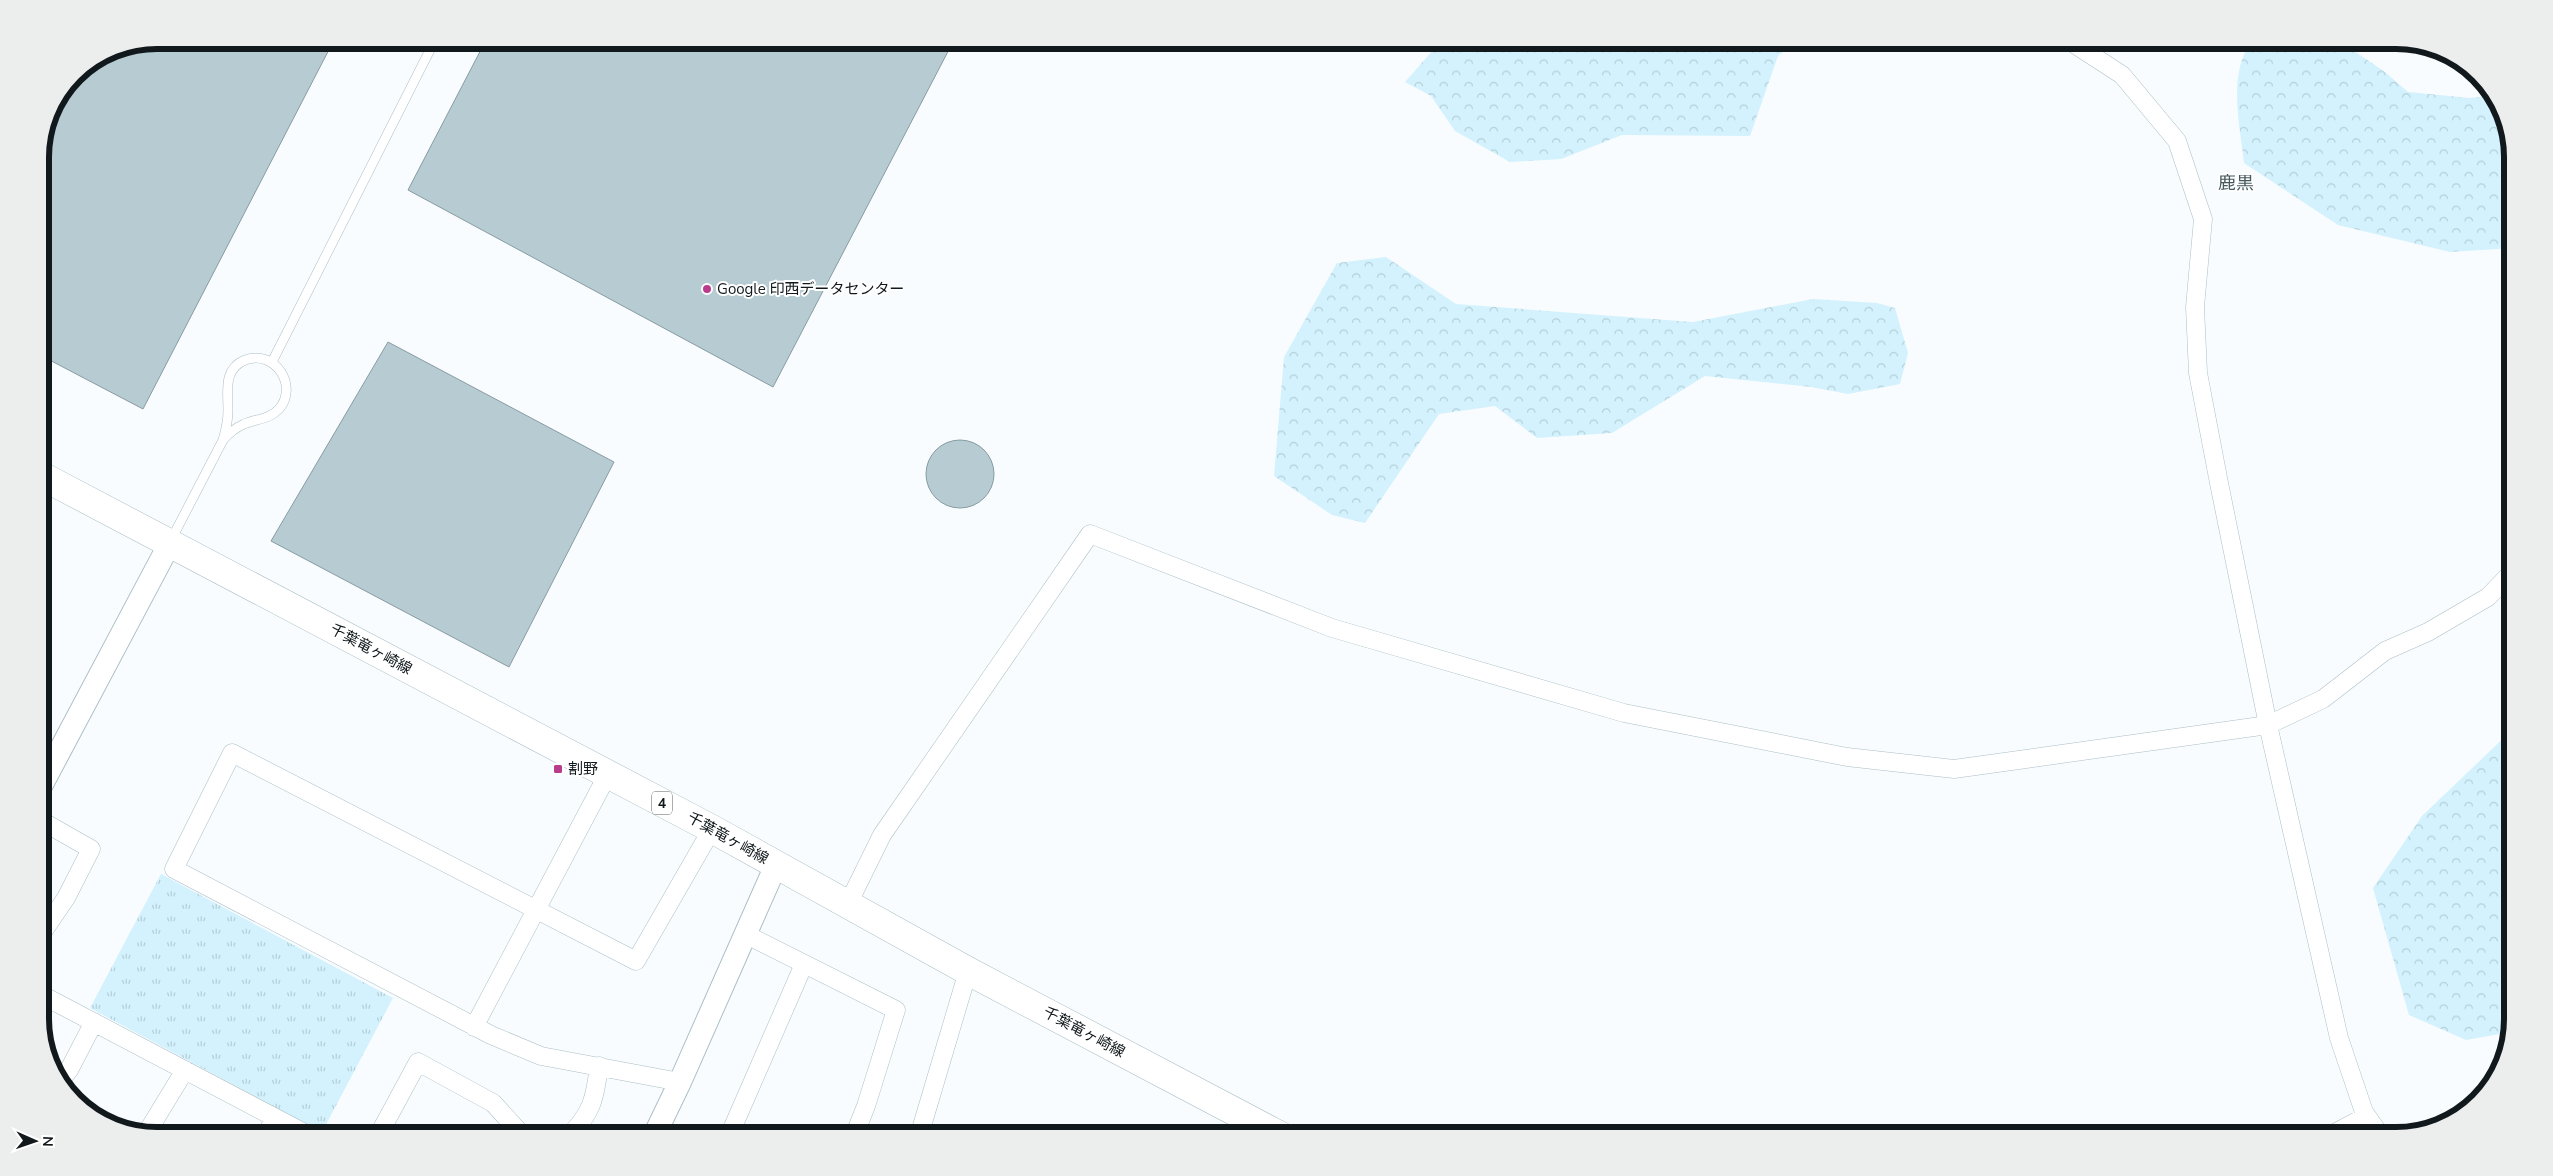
<svg xmlns="http://www.w3.org/2000/svg" width="2553" height="1176" viewBox="0 0 2553 1176" font-family="'Nunito Sans','Noto Sans JP',sans-serif">
	<defs>
		<pattern id="forest-crowns" width="20" height="18" patternUnits="userSpaceOnUse" patternTransform="scale(1.25)"><rect width="20" height="18" fill="#d3f2fd"/><path d="M2 6a3 3 0 1 1 6 0M12 15a3 3 0 1 1 6 0" fill="none" stroke="#b4cfd8"/></pattern>
		<pattern id="park-tufts" width="24" height="20" patternUnits="userSpaceOnUse" patternTransform="scale(1.25)"><rect width="24" height="20" fill="#d3f2fd"/><path d="M3 7l-1-3M5 7V3M7 7l1-3M15 17l-1-3M17 17v-4M19 17l1-3" fill="none" stroke="#b4cfd8"/></pattern>
	</defs>
	<rect width="100%" height="100%" fill="#f8fcfe"/>
	<path fill="url(#forest-crowns)" d="M 1442,40 L 1798,40 L 1778,56 L 1750,136 L 1622,135 L 1561,159 L 1510,162 L 1455,131 L 1431,96 L 1405,82 Z
		M 2252,40 L 2338,40 L 2385,72 L 2408,92 L 2470,98 L 2494,95 L 2513,149 L 2513,248 L 2450,252 L 2338,225 L 2244,163 C 2240,124 2227,75 2252,40 Z
		M 1386,257 L 1456,304 L 1693,322 L 1813,299 L 1877,303 L 1895,308 L 1908,353 L 1900,384 L 1848,394 L 1811,387 L 1705,376 L 1612,433 L 1537,438 L 1495,406 L 1439,414 L 1365,523 L 1332,515 L 1274,476 L 1284,357 L 1337,263 Z
		M 2513,729 L 2513,1019 L 2511,1032 L 2466,1040 L 2409,1015 L 2373,888 L 2422,816 Z"/>
	<path fill="url(#park-tufts)" d="M 161,874 L 393,998 L 322,1132 L 90,1008 Z"/>
	<path fill="#b7cbd2" stroke="#889ba2" d="M 157,40 L 334,40 L 143,409 L 40,355 L 40,149 L 49,112 L 74,74 L 112,49 Z
		M 486,40 L 954,40 L 773,387 L 408,190 Z
		M 388,342 L 614,462 L 509,667 L 271,541 Z
		M926 474a34 34 0 1 1 68 0a34 34 0 1 1-68 0Z"/>
	<g fill="none" stroke-linecap="round" stroke-linejoin="round">
		<defs>
			<path id="service" d="M 272,362 L 435,40
				M 171,540 L 223,440 C 226,430 228,420 228,410 C 228,391 223,369 245,360 C 275,349 299,386 279,409 C 270,419 256,419 244,424 C 235,428 229,433 223,440"/>
			<path id="minor" d="M 2068,40 L 2122,75 L 2177,141 L 2203,219 L 2195,307 L 2198,373 L 2219,483 L 2268,725 L 2339,1038 L 2364,1112 L 2381,1136
				M 40,820 L 91,849 L 66,898 L 40,936
				M 848,904 L 882,835 L 1090,534 L 1332,628 L 1624,713 L 1847,757 L 1954,769 L 2268,725 L 2323,699 L 2385,651 L 2428,632 L 2488,597 L 2513,571
				M 745,934 L 896,1010 L 866,1106 L 854,1136
				M 40,994 L 310,1136
				M 474,1027 L 608,774
				M 59,1082 L 69,1070 L 94,1022
				M 680,1082 L 541,1056 L 491,1035 L 174,869 L 232,753 L 636,961 L 712,829
				M 146,1134 L 185,1070
				M 265,1136 L 275,1118
				M 378,1136 L 418,1062 L 493,1103 L 523,1136
				M 569,1136 C 592,1113 595,1098 599,1066
				M 729,1136 L 804,964
				M 919,1136 L 968,971
				M 2329,1136 L 2367,1116"/>
			<path id="tertiary" d="M 40,788 L 170,543
				M 654,1136 L 680,1082 L 776,865"/>
			<path id="primary" d="M 40,475 L 712,829 L 968,971 L 1281,1136"/>
		</defs>
		<use href="#service" stroke="#abbfc6" stroke-width="10"/>
		<use href="#minor" stroke="#abbfc6" stroke-width="19"/>
		<use href="#tertiary" stroke="#abbfc6" stroke-width="24"/>
		<use href="#primary" stroke="#abbfc6" stroke-width="29"/>
		<use href="#service" stroke="#fff" stroke-width="9"/>
		<use href="#minor" stroke="#fff" stroke-width="18"/>
		<use href="#tertiary" stroke="#fff" stroke-width="22"/>
		<use href="#primary" stroke="#fff" stroke-width="28"/>
	</g>
	<g fill="#b83c8b" stroke="#fff" stroke-width="2">
		<circle cx="707" cy="289" r="5"/>
		<rect x="553" y="764" width="10" height="10" rx="2.5"/>
	</g>
	<g text-anchor="middle" dominant-baseline="central" stroke-width="4" stroke-linejoin="round" paint-order="stroke">
		<rect fill="#fff" stroke="#595e60" stroke-width="1" x="652" y="791.5" width="20" height="23" rx="4"/>
		<g font-size="14" font-weight="bold" fill="#12191c">
			<text x="662" y="803">4</text>
		</g>
		<g font-size="15" fill="#12191c" stroke="#fff" text-anchor="start">
			<text x="717" y="289">Google 印西データセンター</text>
			<text x="568" y="769">割野</text>
		</g>
		<g font-size="15" fill="#12191c" stroke="#fff">
			<text transform="translate(371 649) rotate(28)">千葉竜ヶ崎線</text>
			<text transform="translate(728 838) rotate(29)">千葉竜ヶ崎線</text>
			<text transform="translate(1084 1032) rotate(28)">千葉竜ヶ崎線</text>
		</g>
		<g font-size="18" fill="#47595f" stroke="#fff">
			<text x="2236" y="183">鹿黒</text>
		</g>
	</g>
	<path d="M0 0H2553V1176H0ZM157 49H2396A108 108 0 0 1 2504 157V1019A108 108 0 0 1 2396 1127H157A108 108 0 0 1 49 1019V157A108 108 0 0 1 157 49Z" fill="#eceded" fill-rule="evenodd"/>
	<path fill="none" stroke="#12191c" stroke-width="6" d="M157 49H2396A108 108 0 0 1 2504 157V1019A108 108 0 0 1 2396 1127H157A108 108 0 0 1 49 1019V157A108 108 0 0 1 157 49Z"/>
	<g transform="translate(35 1141) rotate(92)" stroke="#ffffff" stroke-width="4" paint-order="stroke">
	<path d="M0-4L9 19L0 12L-9 19Z" fill="#12191c"/>
	<text y="-8" font-size="14" font-weight="bold" text-anchor="middle" fill="#12191c">N</text>
	</g>
</svg>
